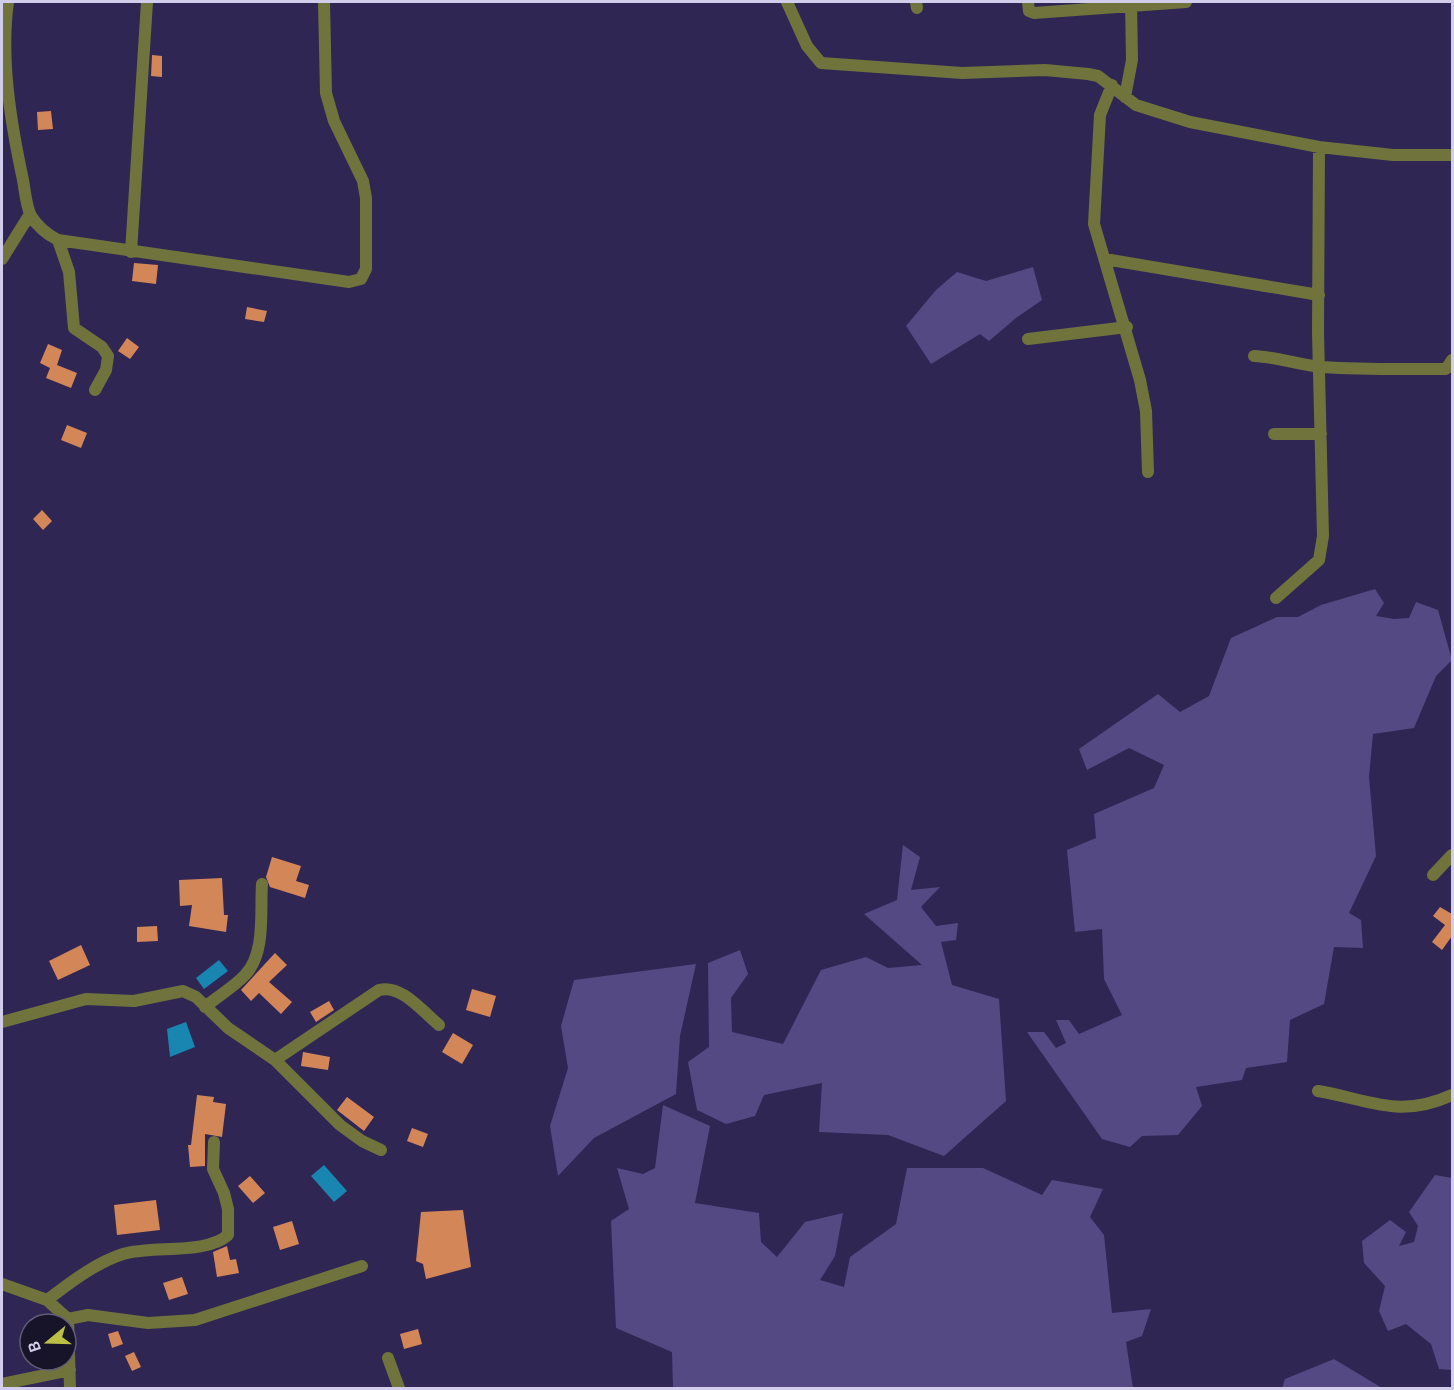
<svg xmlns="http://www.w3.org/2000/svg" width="1454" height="1390" viewBox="0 0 1454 1390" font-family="'DM Sans',sans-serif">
	<rect width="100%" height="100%" fill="#302654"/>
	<path fill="#544982" d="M 1033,267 L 1042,300 L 1016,318 L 989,341 L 980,334 L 931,364 L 906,326 L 936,290 L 957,272 L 986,281 Z
		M 1375,589 L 1384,603 L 1376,616 L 1394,619 L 1409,618 L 1416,602 L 1438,610 L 1452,660 L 1436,676 L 1414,728 L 1373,734 L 1369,777 L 1376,856 L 1349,913 L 1361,920 L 1363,948 L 1334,947 L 1324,1004 L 1290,1020 L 1287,1062 L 1246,1068 L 1242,1080 L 1196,1087 L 1202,1106 L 1178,1135 L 1142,1136 L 1130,1147 L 1102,1139 L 1027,1032 L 1044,1032 L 1056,1048 L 1066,1043 L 1056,1020 L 1069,1020 L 1079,1034 L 1122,1015 L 1104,979 L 1102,929 L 1075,932 L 1067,850 L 1096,838 L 1094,814 L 1154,788 L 1164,765 L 1129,748 L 1087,770 L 1079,749 L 1158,694 L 1180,712 L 1209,696 L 1231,638 L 1277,617 L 1298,617 L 1321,605 Z
		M 903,845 L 920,857 L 911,890 L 940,887 L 921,907 L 936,926 L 958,923 L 956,940 L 941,942 L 952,985 L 999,999 L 1006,1101 L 944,1156 L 888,1135 L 819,1132 L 822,1083 L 764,1095 L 755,1116 L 726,1124 L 697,1110 L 688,1062 L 709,1047 L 708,963 L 740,950 L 748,974 L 731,998 L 732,1032 L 783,1044 L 821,970 L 866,957 L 888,968 L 922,965 L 864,914 L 897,900 Z
		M 696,964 L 680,1036 L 676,1094 L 594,1138 L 558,1176 L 550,1126 L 568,1068 L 561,1026 L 574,980 Z
		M 663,1105 L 710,1126 L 695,1203 L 759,1213 L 761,1242 L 777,1257 L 805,1222 L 843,1213 L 835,1256 L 820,1280 L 844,1287 L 850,1257 L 896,1224 L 907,1168 L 983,1168 L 1042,1195 L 1052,1180 L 1103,1189 L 1090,1217 L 1104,1235 L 1112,1313 L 1151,1309 L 1142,1336 L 1126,1342 L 1133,1388 L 673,1388 L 672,1352 L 616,1328 L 611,1221 L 629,1209 L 617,1168 L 643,1174 L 655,1168 Z
		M 1435,1175 L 1452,1178 L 1452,1370 L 1439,1369 L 1431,1344 L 1406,1324 L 1388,1331 L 1379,1311 L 1385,1286 L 1364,1263 L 1362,1241 L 1390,1220 L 1406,1232 L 1399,1246 L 1414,1242 L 1418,1226 L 1409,1212 Z
		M 1334,1359 L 1382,1388 L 1282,1388 L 1285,1379 Z"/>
	<path fill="#1986b1" d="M 219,960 L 228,971 L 204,989 L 196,978 Z
		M 186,1022 L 195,1047 L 170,1057 L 167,1029 Z
		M 324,1165 L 347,1191 L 334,1202 L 311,1176 Z"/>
	<path fill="#d38759" d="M 152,55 L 162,56 L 162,77 L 151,76 Z
		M 51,111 L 53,129 L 38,130 L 37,112 Z
		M 134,263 L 158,265 L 156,284 L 132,281 Z
		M 247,307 L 267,311 L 264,322 L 245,319 Z
		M 127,338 L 139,347 L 130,359 L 118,351 Z
		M 48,344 L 62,350 L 57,365 L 77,373 L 71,388 L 46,378 L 50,368 L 40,363 Z
		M 67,425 L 87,433 L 81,448 L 61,440 Z
		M 42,510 L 52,521 L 43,530 L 33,519 Z
		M 272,857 L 301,866 L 296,881 L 309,885 L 305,898 L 270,887 L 266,877 Z
		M 222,878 L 224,915 L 228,915 L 226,932 L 189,926 L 192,905 L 180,906 L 179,880 Z
		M 1440,907 L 1452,914 L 1452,936 L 1442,950 L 1432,942 L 1445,925 L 1433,916 Z
		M 157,926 L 158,941 L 137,942 L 137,927 Z
		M 81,945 L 90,965 L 58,980 L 49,961 Z
		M 275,953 L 287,965 L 269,982 L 292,1002 L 281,1014 L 259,993 L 251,1001 L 241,990 Z
		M 472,989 L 496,996 L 490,1017 L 466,1010 Z
		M 329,1001 L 334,1010 L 316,1022 L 310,1012 Z
		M 453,1033 L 473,1045 L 462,1064 L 442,1052 Z
		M 303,1052 L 330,1057 L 328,1070 L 301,1066 Z
		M 197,1095 L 214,1097 L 213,1102 L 226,1104 L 222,1137 L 205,1134 L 205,1166 L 190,1167 L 188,1145 L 191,1145 Z
		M 347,1097 L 374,1117 L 364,1131 L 337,1110 Z
		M 412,1128 L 428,1134 L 423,1147 L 407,1141 Z
		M 250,1176 L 265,1193 L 253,1203 L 238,1186 Z
		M 156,1200 L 160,1230 L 117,1235 L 114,1205 Z
		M 463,1210 L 471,1267 L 426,1279 L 423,1264 L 416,1261 L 421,1212 Z
		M 292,1221 L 299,1244 L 280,1250 L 273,1227 Z
		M 227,1246 L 230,1260 L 236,1259 L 239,1273 L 217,1277 L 213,1252 Z
		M 182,1277 L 188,1294 L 169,1300 L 163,1283 Z
		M 418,1329 L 422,1344 L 404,1349 L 400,1334 Z
		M 118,1331 L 123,1344 L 112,1348 L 108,1334 Z
		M 134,1352 L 141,1367 L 132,1371 L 125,1356 Z"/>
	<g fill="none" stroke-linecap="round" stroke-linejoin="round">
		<path stroke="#70733c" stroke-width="12" d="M 8,2 C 0,59 11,124 23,180 C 25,191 26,206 31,216 C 38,227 46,234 58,240 L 349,282 L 361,279 L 366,269 L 366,198 L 363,181 L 334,121 L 326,93 L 324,2
			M 787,2 L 807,46 L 821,63 L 962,73 L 1045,70 L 1088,74 L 1098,76 L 1136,105 L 1190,122 L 1319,147 L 1393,155 L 1452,155
			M 916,2 L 917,8
			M 1028,2 L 1029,11 L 1034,13 L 1186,2
			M 1112,85 L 1100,115 L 1094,224 L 1140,380 L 1146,411 L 1148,472
			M 1125,97 L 1132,60 L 1131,2
			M 58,240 L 69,272 L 74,328 L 102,347 L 108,356 L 106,370 L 95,390
			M 131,252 L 147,2
			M 2,259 L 30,214
			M 1105,259 L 1319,295
			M 1028,339 L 1127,327
			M 1254,356 C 1278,357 1300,365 1323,367 C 1364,370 1405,369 1446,369 L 1452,360
			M 1274,434 L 1321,434
			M 1276,598 L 1319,560 L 1323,536 L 1318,332 L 1319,147
			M 1433,875 L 1452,855
			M 205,1007 C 218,996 234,987 245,975 C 266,953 260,912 262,884
			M 2,1022 L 86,999 L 134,1001 L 183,991 L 196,997 L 228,1028 L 275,1060 L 340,1125 L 362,1141 L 381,1150
			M 275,1060 L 379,990 C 401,984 422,1011 439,1025
			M 1318,1091 C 1371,1100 1399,1119 1452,1095
			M 2,1284 L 47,1300 L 68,1319 L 70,1388
			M 47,1300 C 70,1283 95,1263 123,1254 C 152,1245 206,1255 228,1235 L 228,1209 L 224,1193 L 213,1169 L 214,1142
			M 68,1319 L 88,1315 L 148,1323 L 195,1320 L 362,1266
			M 388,1358 L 399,1388
			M 2,1384 L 70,1370"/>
	</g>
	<rect width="1454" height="1390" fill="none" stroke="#d1cdeb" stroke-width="6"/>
	<g transform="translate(48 1342) rotate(251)"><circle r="28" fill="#171328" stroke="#615d76" stroke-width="1.5"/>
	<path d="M0-4.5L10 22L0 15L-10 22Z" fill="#bbc044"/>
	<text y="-9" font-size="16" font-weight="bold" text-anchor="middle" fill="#d1cdeb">B</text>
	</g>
</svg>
